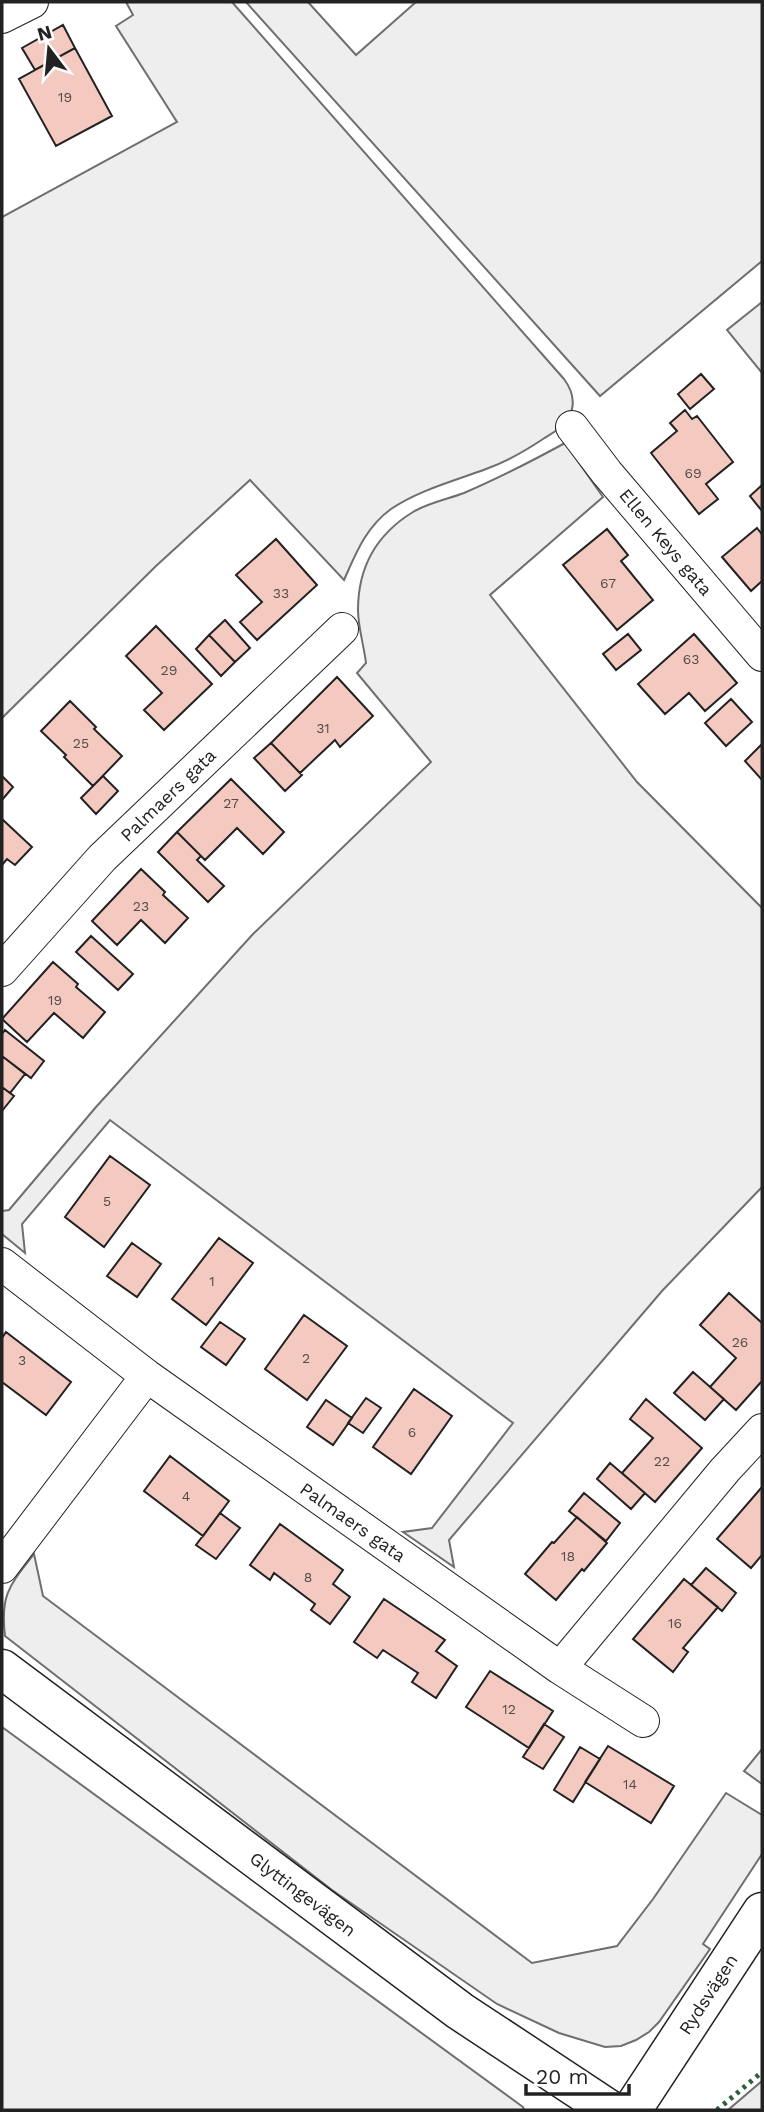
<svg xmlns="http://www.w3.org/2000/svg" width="764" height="2112" viewBox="0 0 764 2112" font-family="'Work Sans',sans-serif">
	<rect width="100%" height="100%" fill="#fff"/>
	<path fill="#eee" stroke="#6f6f6f" stroke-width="2" d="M 126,2 L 232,2 L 564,379 C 573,391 576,405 568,419 C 563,428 551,434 543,439 C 525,451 506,462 486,469 C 454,481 419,490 391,509 C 366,527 356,553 344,580 L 250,480 L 156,566 L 2,718 L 2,217 L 177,122 L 116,26 L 133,15 Z
		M 246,2 L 308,2 L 356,55 L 416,2 L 762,2 L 762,261 L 600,396 Z
		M 762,302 L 762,373 L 727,330 Z
		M 565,443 L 603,497 L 490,595 L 637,782 L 762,908 L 762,1187 L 662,1291 L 449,1540 L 454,1567 L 403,1532 L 432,1528 L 513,1423 L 110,1120 L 22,1224 L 25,1253 L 2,1234 L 2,1211 L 9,1210 L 96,1107 L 253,934 L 431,762 L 357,673 L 366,663 C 364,646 358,627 358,610 C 358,567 377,534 413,512 C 428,503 448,499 464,493 C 499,478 532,461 565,443 Z
		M 34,1554 L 43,1596 L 532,1963 L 617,1946 L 653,1899 L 726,1793 L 762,1815 L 762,1854 L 703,1944 L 710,1949 L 659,2022 L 649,2032 L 636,2040 L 621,2046 L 605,2047 L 559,2033 L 497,2004 L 332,1890 L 5,1636 C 0,1594 10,1585 34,1554 Z
		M 2,1727 L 523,2107 L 524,2110 L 2,2110 Z
		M 762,1749 L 762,1784 L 744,1771 Z"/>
	<path fill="#ededed" stroke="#6f6f6f" stroke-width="2" d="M 762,2081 L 762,2110 L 728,2110 Z"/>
	<path fill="#f3c9c0" stroke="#222" stroke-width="2" d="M 63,25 L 75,48 L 35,70 L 22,48 Z
		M 75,48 L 112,116 L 56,146 L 19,79 Z
		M 701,374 L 714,389 L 690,409 L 678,394 Z
		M 685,410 L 692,419 L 697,416 L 733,462 L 706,484 L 718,499 L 699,514 L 651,453 L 677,431 L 670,423 Z
		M 762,485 L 762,511 L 750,496 Z
		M 757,528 L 761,533 L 762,532 L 762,581 L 751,591 L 722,557 Z
		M 607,529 L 628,555 L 621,561 L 653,600 L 617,630 L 563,565 Z
		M 276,539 L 317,585 L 257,640 L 240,622 L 262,602 L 236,575 Z
		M 225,620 L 250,648 L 235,662 L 209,635 Z
		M 156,626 L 212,684 L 164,730 L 144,710 L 162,693 L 126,656 Z
		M 628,634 L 641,650 L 616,670 L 603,654 Z
		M 694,634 L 737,683 L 705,711 L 689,693 L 665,714 L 638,684 Z
		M 209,635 L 235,662 L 221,676 L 196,649 Z
		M 337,677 L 373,716 L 340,747 L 335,740 L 300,773 L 271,743 Z
		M 731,699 L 752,722 L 726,746 L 705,723 Z
		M 70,701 L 96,727 L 94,729 L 122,756 L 93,786 L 64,757 L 66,755 L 41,731 Z
		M 271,743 L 302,775 L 285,791 L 254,758 Z
		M 762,744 L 762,780 L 745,761 Z
		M 2,776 L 13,787 L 2,800 Z
		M 103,776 L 118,791 L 96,814 L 81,798 Z
		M 231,779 L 284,832 L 263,854 L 237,828 L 205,860 L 177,832 Z
		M 2,819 L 32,847 L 15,865 L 7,859 L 2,865 Z
		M 177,832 L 201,856 L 197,860 L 224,886 L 208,902 L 158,852 Z
		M 141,869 L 165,892 L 163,895 L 188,918 L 165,943 L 141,920 L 117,945 L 92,921 Z
		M 91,936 L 133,974 L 118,990 L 76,952 Z
		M 53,962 L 78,984 L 76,987 L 105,1012 L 83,1038 L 54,1013 L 27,1042 L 2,1019 Z
		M 5,1030 L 44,1061 L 31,1078 L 2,1056 L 2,1034 Z
		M 2,1056 L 25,1074 L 10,1093 L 2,1087 Z
		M 2,1087 L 14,1096 L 2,1111 Z
		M 110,1156 L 150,1185 L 104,1247 L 65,1217 Z
		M 219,1238 L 253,1263 L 206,1325 L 172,1299 Z
		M 132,1243 L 161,1264 L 137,1297 L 107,1276 Z
		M 729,1293 L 762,1323 L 762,1381 L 736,1410 L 710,1387 L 736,1358 L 700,1325 Z
		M 304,1315 L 347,1346 L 307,1400 L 265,1369 Z
		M 220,1322 L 245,1339 L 226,1365 L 201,1347 Z
		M 6,1332 L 71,1382 L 46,1415 L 2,1382 L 2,1338 Z
		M 693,1372 L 724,1399 L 705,1420 L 674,1393 Z
		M 414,1389 L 452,1416 L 411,1474 L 373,1447 Z
		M 366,1398 L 381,1408 L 363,1433 L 348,1423 Z
		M 646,1399 L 702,1448 L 655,1502 L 622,1473 L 653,1438 L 630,1419 Z
		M 326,1400 L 352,1418 L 333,1445 L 307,1427 Z
		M 170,1456 L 229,1501 L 203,1536 L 144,1491 Z
		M 610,1463 L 645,1493 L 631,1509 L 597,1479 Z
		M 762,1487 L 762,1555 L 751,1568 L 717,1539 Z
		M 584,1493 L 620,1523 L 606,1541 L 569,1511 Z
		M 220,1513 L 240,1528 L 216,1559 L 196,1545 Z
		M 577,1517 L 607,1543 L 584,1571 L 582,1569 L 556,1600 L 525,1574 L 552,1542 L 554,1543 Z
		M 280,1524 L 343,1570 L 333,1584 L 350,1597 L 330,1624 L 311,1610 L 315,1604 L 274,1573 L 270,1580 L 250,1565 Z
		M 706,1568 L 736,1593 L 722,1611 L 691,1585 Z
		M 684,1579 L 718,1607 L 683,1648 L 688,1652 L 673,1672 L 633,1639 Z
		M 384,1599 L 445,1640 L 436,1651 L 457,1666 L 436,1698 L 412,1682 L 418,1673 L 383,1650 L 377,1658 L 354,1642 Z
		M 490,1671 L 553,1711 L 529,1748 L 466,1707 Z
		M 544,1724 L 564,1737 L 543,1769 L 523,1757 Z
		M 608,1746 L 674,1786 L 651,1823 L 585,1782 Z
		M 580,1747 L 600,1759 L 573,1802 L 554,1790 Z"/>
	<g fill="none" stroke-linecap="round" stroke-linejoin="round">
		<defs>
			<path id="minor" d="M 2,17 L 32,2
				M 572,427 L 607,473 L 762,655
				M 2,970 L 102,858 L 342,629
				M 2,1264 L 147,1376 L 560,1668 L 643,1721
				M 2,1567 L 147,1376
				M 560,1668 L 725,1470 L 762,1430"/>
			<path id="tertiary" d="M 2,1669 L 460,2011 L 610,2110
				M 632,2110 L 762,1912"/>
		</defs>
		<use href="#minor" stroke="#222" stroke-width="34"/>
		<use href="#tertiary" stroke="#222" stroke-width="41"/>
		<use href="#minor" stroke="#fff" stroke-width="32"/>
		<use href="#tertiary" stroke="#fff" stroke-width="38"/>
		<path stroke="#2f5e38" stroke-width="5" stroke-dasharray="3.5 5" stroke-linecap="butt" d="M 717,2110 L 762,2072"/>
	</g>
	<g text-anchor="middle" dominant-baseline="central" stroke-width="5" stroke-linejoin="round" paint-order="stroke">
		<g font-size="14" fill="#564c4a">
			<text x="65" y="97">19</text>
			<text x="693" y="473">69</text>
			<text x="608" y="583">67</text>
			<text x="281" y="593">33</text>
			<text x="691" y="659">63</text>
			<text x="169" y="670">29</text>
			<text x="323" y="728">31</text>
			<text x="81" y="743">25</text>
			<text x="231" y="803">27</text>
			<text x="141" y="906">23</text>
			<text x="55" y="1000">19</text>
			<text x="107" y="1201">5</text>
			<text x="212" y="1281">1</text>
			<text x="740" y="1342">26</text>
			<text x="306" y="1358">2</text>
			<text x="22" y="1360">3</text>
			<text x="412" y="1432">6</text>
			<text x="662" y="1461">22</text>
			<text x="186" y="1496">4</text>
			<text x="568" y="1556">18</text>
			<text x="308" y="1577">8</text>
			<text x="675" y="1623">16</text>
			<text x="509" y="1709">12</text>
			<text x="630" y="1784">14</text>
		</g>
		<g font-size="18" fill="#222" stroke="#fff">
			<text transform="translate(666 542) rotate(50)">Ellen Keys gata</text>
			<text transform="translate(168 795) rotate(-44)">Palmaers gata</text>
			<text transform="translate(353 1522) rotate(35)">Palmaers gata</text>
			<text transform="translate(303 1894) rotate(37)">Glyttingevägen</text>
			<text transform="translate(708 1994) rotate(-57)">Rydsvägen</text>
		</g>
	</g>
	<rect width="764" height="2112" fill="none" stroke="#222222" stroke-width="7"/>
	<g transform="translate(49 49) rotate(344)" stroke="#ffffff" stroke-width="5" paint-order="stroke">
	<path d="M0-5L12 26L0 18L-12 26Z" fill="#222222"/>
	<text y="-10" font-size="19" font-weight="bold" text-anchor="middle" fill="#222222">N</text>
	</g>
	<path d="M526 2084v10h103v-10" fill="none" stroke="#222222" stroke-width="3.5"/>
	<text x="536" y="2084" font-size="21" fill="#222222" stroke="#ffffff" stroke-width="5" paint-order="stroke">20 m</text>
</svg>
